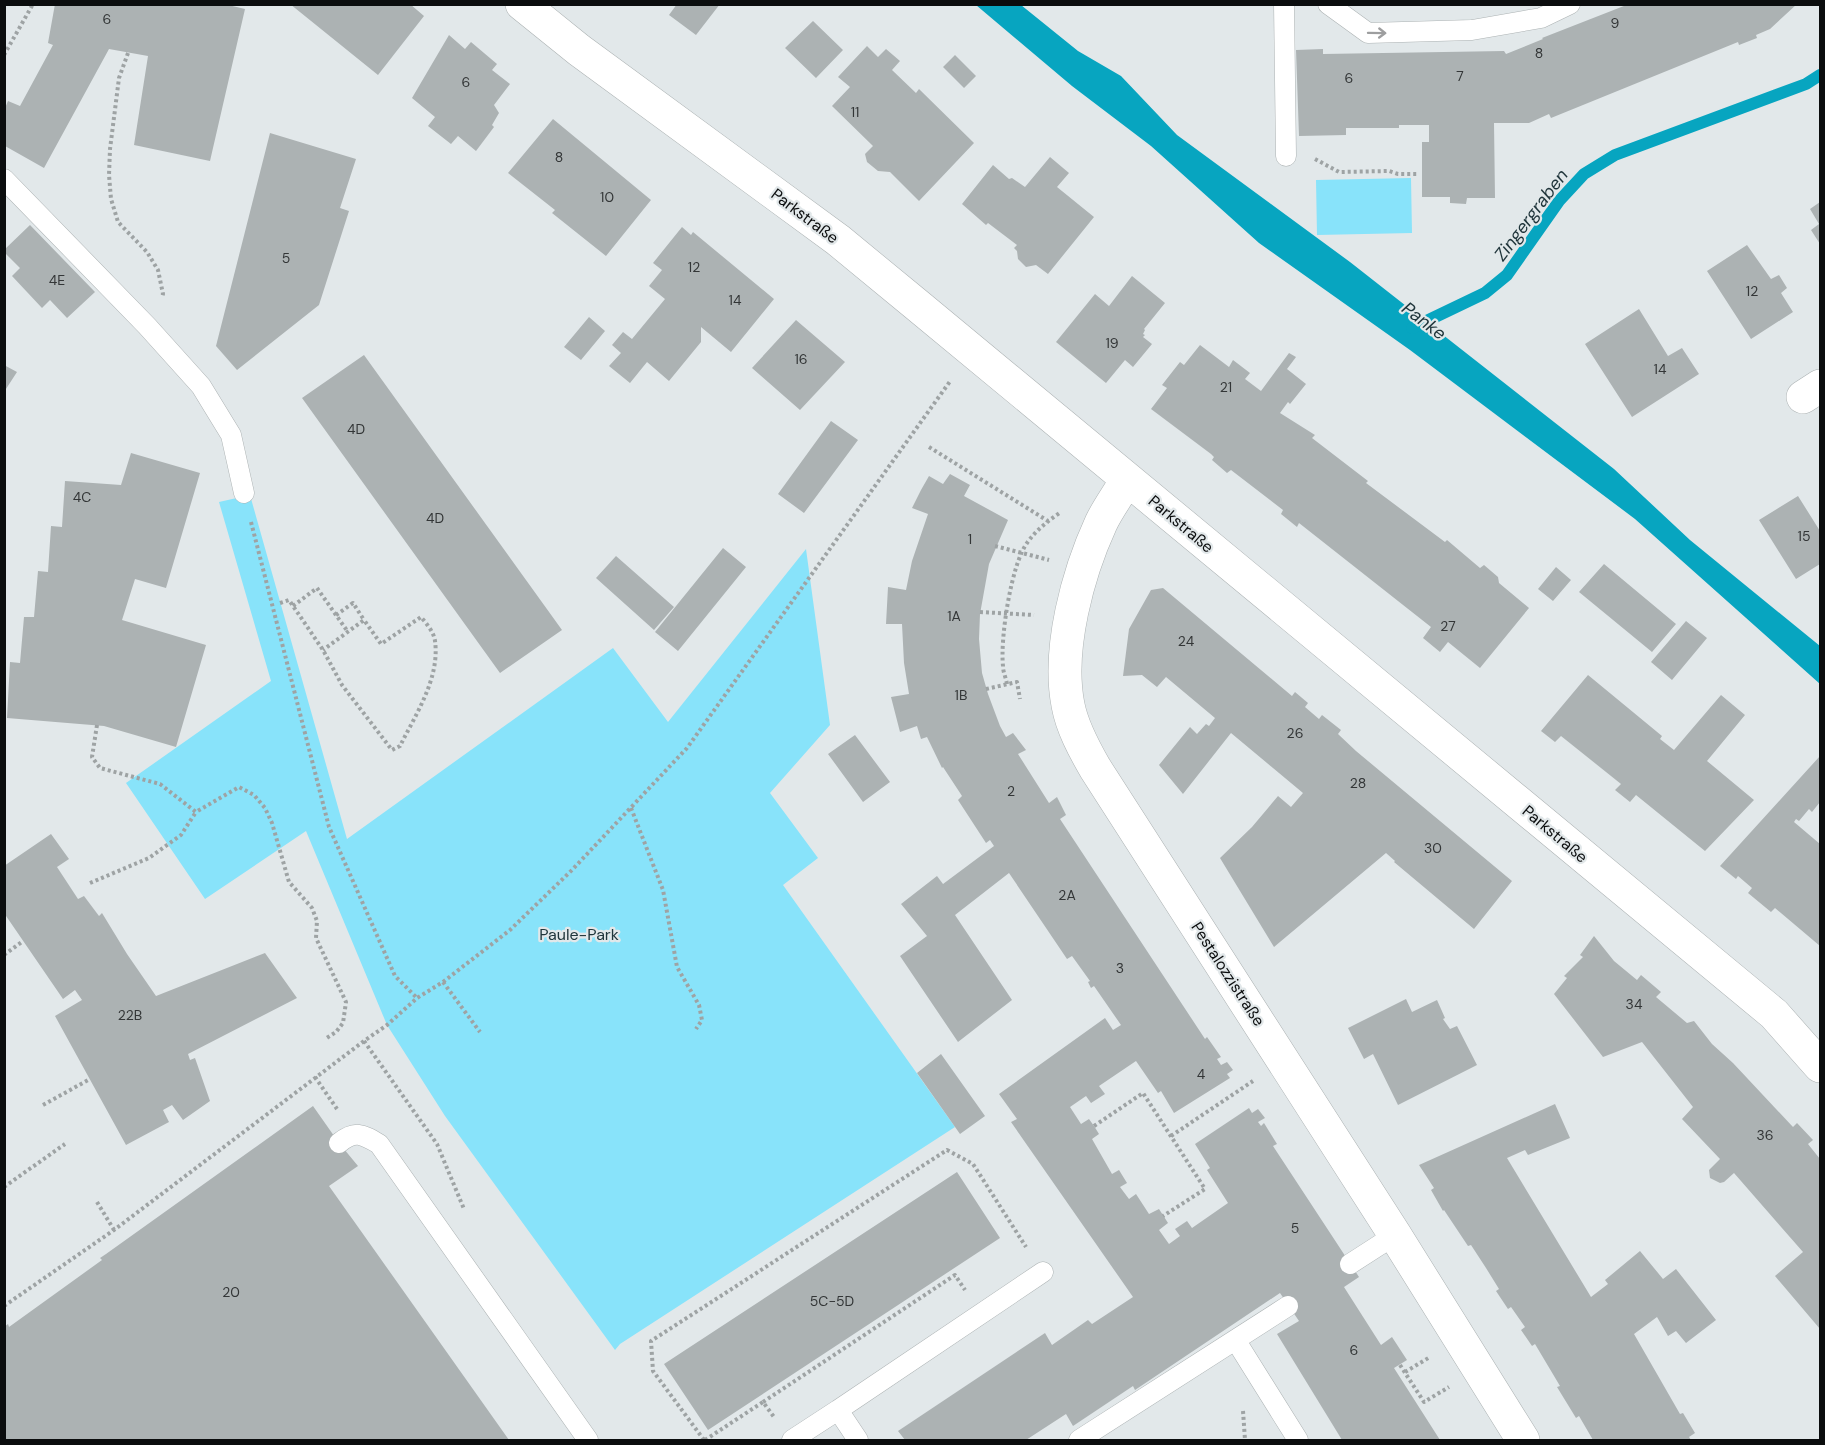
<svg xmlns="http://www.w3.org/2000/svg" width="1825" height="1445" viewBox="0 0 1825 1445" font-family="'DM Sans',sans-serif">
	<rect width="100%" height="100%" fill="#e2e8ea"/>
	<path fill="#88e3fa" d="M 1411,178 L 1412,233 L 1317,235 L 1316,180 Z
		M 250,495 L 347,839 L 613,648 L 668,722 L 806,549 L 830,725 L 770,793 L 818,858 L 783,885 L 955,1127 L 620,1344 L 615,1350 L 445,1116 L 387,1025 L 306,831 L 205,899 L 126,783 L 271,681 L 219,502 Z"/>
	<path fill="#07a5c0" d="M 976,5 L 1021,5 L 1078,51 L 1121,76 L 1177,135 L 1350,262 L 1614,469 L 1690,540 L 1820,646 L 1820,684 L 1635,519 L 1410,350 L 1259,243 L 1151,146 L 1072,86 Z"/>
	<g fill="none" stroke-linecap="round" stroke-linejoin="round">
		<path stroke="#07a5c0" stroke-width="12" d="M 1412,328 L 1485,293 L 1507,275 L 1559,201 L 1584,174 L 1615,155 L 1806,84 L 1820,75"/>
	</g>
	<path fill="#acb2b3" d="M 55,4 L 224,4 L 245,9 L 210,161 L 134,145 L 148,56 L 109,49 L 44,168 L 5,146 L 5,108 L 8,101 L 20,106 L 53,45 L 48,43 Z
		M 290,4 L 410,4 L 424,16 L 378,75 Z
		M 677,4 L 720,4 L 696,35 L 669,15 Z
		M 1629,4 L 1797,4 L 1770,29 L 1756,35 L 1757,38 L 1739,45 L 1738,42 L 1551,118 L 1549,114 L 1529,123 L 1494,123 L 1495,198 L 1467,198 L 1466,204 L 1450,203 L 1450,197 L 1422,197 L 1422,142 L 1429,142 L 1429,125 L 1399,125 L 1399,128 L 1346,128 L 1346,135 L 1299,136 L 1296,50 L 1323,49 L 1323,54 L 1504,51 L 1506,54 L 1543,39 L 1542,38 Z
		M 813,21 L 843,50 L 816,78 L 785,48 Z
		M 449,35 L 465,49 L 471,42 L 497,64 L 492,70 L 510,84 L 494,105 L 499,113 L 492,125 L 494,127 L 476,151 L 458,136 L 451,144 L 428,126 L 435,117 L 412,98 Z
		M 867,46 L 878,57 L 886,49 L 900,61 L 892,70 L 916,93 L 919,89 L 974,143 L 919,201 L 890,172 L 878,171 L 867,162 L 865,154 L 873,146 L 832,106 L 850,87 L 838,77 Z
		M 955,55 L 976,76 L 964,88 L 943,67 Z
		M 553,119 L 651,200 L 606,256 L 552,213 L 555,210 L 508,173 Z
		M 270,133 L 356,159 L 340,208 L 349,211 L 319,305 L 237,370 L 216,346 Z
		M 1050,157 L 1069,173 L 1057,187 L 1094,217 L 1048,274 L 1036,265 L 1026,267 L 1018,259 L 1017,251 L 1014,248 L 1017,245 L 988,223 L 986,225 L 962,204 L 993,165 L 1009,179 L 1012,178 L 1025,187 Z
		M 1820,202 L 1820,244 L 1811,230 L 1819,224 L 1810,209 Z
		M 30,225 L 95,292 L 67,318 L 50,300 L 42,308 L 12,276 L 20,268 L 4,252 L 4,250 Z
		M 682,227 L 691,235 L 693,232 L 774,299 L 731,352 L 701,327 L 701,342 L 669,381 L 647,362 L 630,383 L 609,366 L 621,353 L 612,345 L 623,332 L 632,339 L 665,299 L 649,286 L 662,270 L 653,263 Z
		M 1747,245 L 1771,279 L 1779,275 L 1787,288 L 1781,293 L 1793,312 L 1751,339 L 1707,271 Z
		M 1132,276 L 1165,303 L 1144,329 L 1145,330 L 1143,334 L 1145,335 L 1143,337 L 1152,344 L 1133,367 L 1125,360 L 1106,383 L 1056,342 L 1095,294 L 1109,306 Z
		M 1639,309 L 1668,356 L 1682,348 L 1699,374 L 1632,417 L 1585,344 Z
		M 589,317 L 605,331 L 581,360 L 564,347 Z
		M 796,320 L 845,362 L 800,410 L 752,368 Z
		M 1200,345 L 1229,367 L 1233,360 L 1250,373 L 1245,379 L 1261,391 L 1289,353 L 1296,357 L 1287,369 L 1306,384 L 1290,404 L 1288,402 L 1280,413 L 1315,435 L 1312,438 L 1368,481 L 1366,483 L 1445,542 L 1447,540 L 1480,568 L 1484,565 L 1498,577 L 1499,583 L 1529,608 L 1480,668 L 1448,642 L 1440,652 L 1423,638 L 1431,627 L 1299,523 L 1297,527 L 1281,514 L 1283,510 L 1231,470 L 1227,473 L 1212,460 L 1214,457 L 1211,454 L 1151,409 L 1167,388 L 1162,385 L 1180,362 L 1184,365 Z
		M 364,355 L 562,630 L 500,673 L 302,398 Z
		M 4,365 L 17,372 L 4,392 Z
		M 831,421 L 858,440 L 804,513 L 778,494 Z
		M 131,453 L 200,473 L 166,588 L 135,579 L 122,620 L 206,645 L 176,747 L 104,726 L 7,718 L 10,662 L 20,663 L 24,617 L 34,617 L 38,571 L 48,572 L 51,526 L 62,527 L 65,481 L 121,485 Z
		M 950,474 L 970,485 L 964,496 L 1008,520 L 989,564 L 980,614 L 979,639 L 982,673 L 988,694 L 1000,726 L 1006,737 L 1013,733 L 1026,750 L 1018,754 L 1049,803 L 1057,797 L 1066,815 L 1060,819 L 1205,1039 L 1207,1037 L 1221,1057 L 1217,1059 L 1221,1065 L 1227,1062 L 1233,1070 L 1227,1074 L 1230,1078 L 1174,1113 L 1161,1091 L 1158,1093 L 1136,1061 L 1099,1086 L 1105,1094 L 1091,1103 L 1086,1096 L 1070,1107 L 1081,1124 L 1089,1119 L 1094,1126 L 1099,1134 L 1092,1139 L 1112,1174 L 1119,1170 L 1127,1183 L 1120,1187 L 1129,1199 L 1136,1194 L 1149,1214 L 1159,1209 L 1168,1223 L 1159,1230 L 1169,1244 L 1180,1236 L 1175,1229 L 1187,1221 L 1192,1228 L 1228,1203 L 1207,1170 L 1210,1168 L 1195,1144 L 1249,1108 L 1252,1113 L 1258,1109 L 1265,1118 L 1258,1122 L 1261,1126 L 1264,1123 L 1277,1144 L 1273,1146 L 1359,1277 L 1344,1287 L 1381,1345 L 1392,1337 L 1407,1360 L 1394,1368 L 1440,1440 L 1342,1440 L 1277,1334 L 1299,1321 L 1280,1293 L 1135,1390 L 1133,1386 L 1073,1426 L 1066,1414 L 1026,1440 L 905,1440 L 898,1431 L 1045,1333 L 1052,1345 L 1088,1320 L 1092,1324 L 1133,1297 L 1011,1122 L 1017,1119 L 999,1094 L 1105,1018 L 1113,1030 L 1121,1025 L 1094,986 L 1091,988 L 1088,982 L 1090,981 L 1072,956 L 1067,959 L 1009,873 L 955,915 L 1012,1000 L 958,1042 L 900,956 L 927,936 L 901,904 L 937,876 L 943,884 L 994,846 L 990,840 L 986,843 L 958,800 L 962,796 L 943,767 L 942,768 L 927,737 L 921,739 L 917,726 L 900,732 L 891,697 L 909,694 L 904,663 L 902,624 L 886,624 L 888,587 L 906,590 L 912,561 L 928,514 L 912,508 L 921,490 L 929,476 L 943,484 Z
		M 1798,496 L 1820,531 L 1820,564 L 1796,579 L 1759,520 Z
		M 723,548 L 746,567 L 678,651 L 655,632 Z
		M 616,556 L 674,607 L 654,630 L 596,578 Z
		M 1604,564 L 1676,624 L 1652,652 L 1579,592 Z
		M 1556,567 L 1571,580 L 1553,601 L 1538,589 Z
		M 1163,588 L 1292,696 L 1295,692 L 1308,703 L 1305,707 L 1319,719 L 1322,715 L 1341,730 L 1338,734 L 1356,751 L 1512,881 L 1474,929 L 1394,862 L 1395,861 L 1386,853 L 1274,947 L 1220,858 L 1252,827 L 1278,796 L 1291,807 L 1303,793 L 1231,733 L 1183,794 L 1159,765 L 1190,727 L 1197,734 L 1206,724 L 1209,726 L 1215,718 L 1166,677 L 1157,687 L 1142,675 L 1123,676 L 1129,629 L 1151,590 Z
		M 1686,621 L 1707,638 L 1672,680 L 1651,662 Z
		M 1588,675 L 1662,736 L 1660,739 L 1674,750 L 1721,695 L 1745,715 L 1707,761 L 1754,800 L 1705,851 L 1636,795 L 1630,802 L 1615,790 L 1621,784 L 1561,736 L 1555,742 L 1541,731 Z
		M 855,735 L 890,782 L 863,802 L 828,754 Z
		M 1820,756 L 1820,802 L 1812,812 L 1809,809 L 1799,821 L 1796,819 L 1794,822 L 1820,844 L 1820,946 L 1775,908 L 1771,912 L 1748,893 L 1752,888 L 1738,876 L 1736,879 L 1720,866 Z
		M 51,834 L 69,859 L 57,867 L 78,899 L 84,896 L 99,916 L 102,913 L 127,954 L 156,996 L 265,953 L 297,998 L 188,1054 L 190,1060 L 195,1058 L 210,1101 L 183,1120 L 172,1105 L 163,1110 L 169,1122 L 126,1145 L 55,1016 L 82,1000 L 75,990 L 63,999 L 4,913 L 4,866 Z
		M 1594,936 L 1614,961 L 1637,980 L 1641,975 L 1661,992 L 1656,997 L 1687,1023 L 1694,1021 L 1712,1044 L 1733,1063 L 1793,1127 L 1797,1123 L 1813,1140 L 1808,1144 L 1820,1159 L 1820,1329 L 1775,1276 L 1803,1252 L 1734,1173 L 1724,1182 L 1720,1183 L 1710,1178 L 1709,1170 L 1720,1159 L 1682,1119 L 1693,1107 L 1642,1042 L 1603,1057 L 1554,994 L 1567,978 L 1564,976 L 1583,957 L 1580,955 Z
		M 1406,999 L 1412,1012 L 1437,1000 L 1445,1018 L 1443,1019 L 1450,1029 L 1457,1026 L 1477,1065 L 1398,1105 L 1373,1054 L 1364,1059 L 1348,1028 Z
		M 941,1054 L 985,1116 L 960,1134 L 917,1073 Z
		M 1555,1104 L 1570,1138 L 1528,1155 L 1525,1150 L 1507,1158 L 1591,1297 L 1608,1284 L 1605,1280 L 1640,1251 L 1663,1279 L 1676,1269 L 1716,1320 L 1686,1343 L 1676,1331 L 1668,1336 L 1657,1317 L 1634,1334 L 1680,1414 L 1683,1413 L 1695,1433 L 1689,1437 L 1691,1440 L 1593,1440 L 1579,1416 L 1576,1418 L 1557,1387 L 1560,1386 L 1535,1344 L 1532,1346 L 1521,1330 L 1525,1327 L 1511,1307 L 1508,1309 L 1496,1291 L 1499,1289 L 1486,1268 L 1471,1245 L 1468,1246 L 1444,1210 L 1443,1211 L 1431,1190 L 1434,1188 L 1419,1165 Z
		M 313,1106 L 339,1143 L 358,1166 L 329,1186 L 509,1440 L 4,1440 L 4,1327 L 8,1324 L 9,1327 L 102,1260 L 100,1258 L 106,1254 Z
		M 957,1172 L 1000,1238 L 708,1430 L 664,1364 Z"/>
	<g fill="none" stroke-linecap="round" stroke-linejoin="round">
		<defs>
			<path id="service" d="M 1284,4 L 1286,156
				M 1328,4 L 1368,33 L 1472,30 L 1541,18 L 1570,4
				M 4,179 L 147,326 L 201,386 L 231,435 L 244,493
				M 339,1143 C 355,1130 362,1134 379,1144 L 588,1440
				M 1350,1264 L 1395,1235
				M 1236,1341 L 1298,1440
				M 792,1440 L 838,1410
				M 858,1440 L 838,1410 L 1043,1272
				M 1079,1440 L 1288,1306"/>
			<path id="minor" d="M 522,4 L 579,50 L 838,240 L 917,305 L 1774,1014 L 1820,1066
				M 1803,397 L 1820,386
				M 1127,479 C 1119,494 1108,508 1101,523 C 1078,573 1057,649 1068,705 C 1072,727 1084,749 1095,768 L 1395,1235 L 1523,1440"/>
		</defs>
		<use href="#service" stroke="#acb2b3" stroke-width="21"/>
		<use href="#minor" stroke="#acb2b3" stroke-width="34"/>
		<path stroke="#9ea3a4" stroke-width="4" stroke-dasharray="3 3" stroke-linecap="butt" d="M 128,53 L 119,78 L 110,149 L 109,175 L 111,199 L 118,222 L 147,252 L 158,270 L 163,294 L 162,298
			M 4,55 L 33,4
			M 1315,159 L 1339,172 L 1389,171 L 1398,174 L 1417,174
			M 929,447 L 1048,521
			M 251,522 L 329,827 L 395,976 L 417,998
			M 995,546 L 1049,560
			M 280,603 L 289,600 L 323,650 L 342,685 L 392,750 L 400,746 C 416,714 440,678 435,641 C 434,632 426,623 421,617 L 381,644 L 364,620 L 323,650
			M 293,606 L 317,588 L 348,632
			M 980,612 L 1034,615
			M 336,615 L 353,603 L 364,620
			M 1007,684 C 1006,678 1003,672 1003,666 C 1000,639 1011,565 1027,543 C 1036,530 1048,521 1061,512
			M 986,689 L 1017,682 L 1020,699
			M 97,725 L 92,757 L 100,768 L 160,784 L 196,812 L 239,787 L 254,795 L 265,808 L 272,823 L 289,882 L 312,908 L 317,921 L 316,938 L 346,1002 L 343,1023 L 336,1032 L 325,1039
			M 631,808 L 663,890 L 677,967 L 699,1005 L 702,1020 L 696,1029
			M 90,883 L 149,858 L 181,835 L 196,812
			M 4,955 L 23,941
			M 443,982 L 480,1032
			M 364,1041 L 437,1144 L 464,1209
			M 315,1077 L 337,1109
			M 43,1105 L 90,1079
			M 1094,1126 L 1143,1093 L 1205,1189 L 1163,1216
			M 1171,1136 L 1253,1081
			M 4,1187 L 65,1144
			M 97,1202 L 114,1230
			M 4,1306 L 114,1230 L 364,1041 L 387,1025 L 417,998 L 443,982 L 510,930 L 572,870 L 687,748 L 951,380
			M 1400,1365 L 1424,1402 L 1449,1387
			M 1405,1372 L 1430,1357
			M 763,1402 L 955,1275 L 965,1290
			M 1243,1411 L 1245,1440
			M 704,1440 L 653,1371 L 651,1341 L 947,1150 L 973,1164 L 1026,1247
			M 705,1440 L 763,1402 L 774,1417"/>
		<use href="#service" stroke="#fff" stroke-width="20"/>
		<use href="#minor" stroke="#fff" stroke-width="33"/>
	</g>
	<defs><path id="oneway-shaft" d="M-6 0H5M1.5-3L5.5 0L1.5 3" fill="none" stroke-width="1.6" stroke-linecap="round" stroke-linejoin="round" transform="scale(1.5)"/></defs>
	<use stroke="#9d9e9f" href="#oneway-shaft" transform="translate(1377 33) rotate(1)"/>
	<g text-anchor="middle" dominant-baseline="central" stroke-width="4.5" stroke-linejoin="round" paint-order="stroke">
		<g font-size="14" fill="#333637">
			<text x="107" y="19">6</text>
			<text x="1615" y="23">9</text>
			<text x="1539" y="53">8</text>
			<text x="1460" y="76">7</text>
			<text x="1349" y="78">6</text>
			<text x="466" y="82">6</text>
			<text x="855" y="112">11</text>
			<text x="559" y="157">8</text>
			<text x="607" y="197">10</text>
			<text x="286" y="258">5</text>
			<text x="694" y="267">12</text>
			<text x="57" y="280">4E</text>
			<text x="1752" y="291">12</text>
			<text x="735" y="300">14</text>
			<text x="1112" y="343">19</text>
			<text x="801" y="359">16</text>
			<text x="1660" y="369">14</text>
			<text x="1226" y="387">21</text>
			<text x="356" y="429">4D</text>
			<text x="82" y="497">4C</text>
			<text x="435" y="518">4D</text>
			<text x="1804" y="536">15</text>
			<text x="970" y="539">1</text>
			<text x="954" y="616">1A</text>
			<text x="1448" y="626">27</text>
			<text x="1186" y="641">24</text>
			<text x="961" y="695">1B</text>
			<text x="1295" y="733">26</text>
			<text x="1358" y="783">28</text>
			<text x="1011" y="791">2</text>
			<text x="1433" y="848">30</text>
			<text x="1067" y="895">2A</text>
			<text x="1120" y="968">3</text>
			<text x="1634" y="1004">34</text>
			<text x="130" y="1015">22B</text>
			<text x="1201" y="1074">4</text>
			<text x="1765" y="1135">36</text>
			<text x="1295" y="1228">5</text>
			<text x="231" y="1292">20</text>
			<text x="832" y="1301">5C-5D</text>
			<text x="1354" y="1350">6</text>
		</g>
		<g font-size="16" fill="#0b0d0e" stroke="#e2e8ea">
			<text transform="translate(805 216) rotate(37)">Parkstraße</text>
			<text transform="translate(1181 524) rotate(40)">Parkstraße</text>
			<text transform="translate(1555 834) rotate(40)">Parkstraße</text>
			<text transform="translate(1228 974) rotate(57)">Pestalozzistraße</text>
		</g>
		<g font-size="16" fill="#20363c" stroke="#e2e8ea">
			<text x="579" y="934">Paule-Park</text>
		</g>
		<g font-size="18" font-style="italic" fill="#1f343a" stroke="#e2e8ea">
			<text transform="translate(1531 215) rotate(-53)">Zingergraben</text>
			<text transform="translate(1424 321) rotate(37)">Panke</text>
		</g>
	</g>
	<rect width="1825" height="1445" fill="none" stroke="#0b0d0e" stroke-width="12"/>
</svg>
